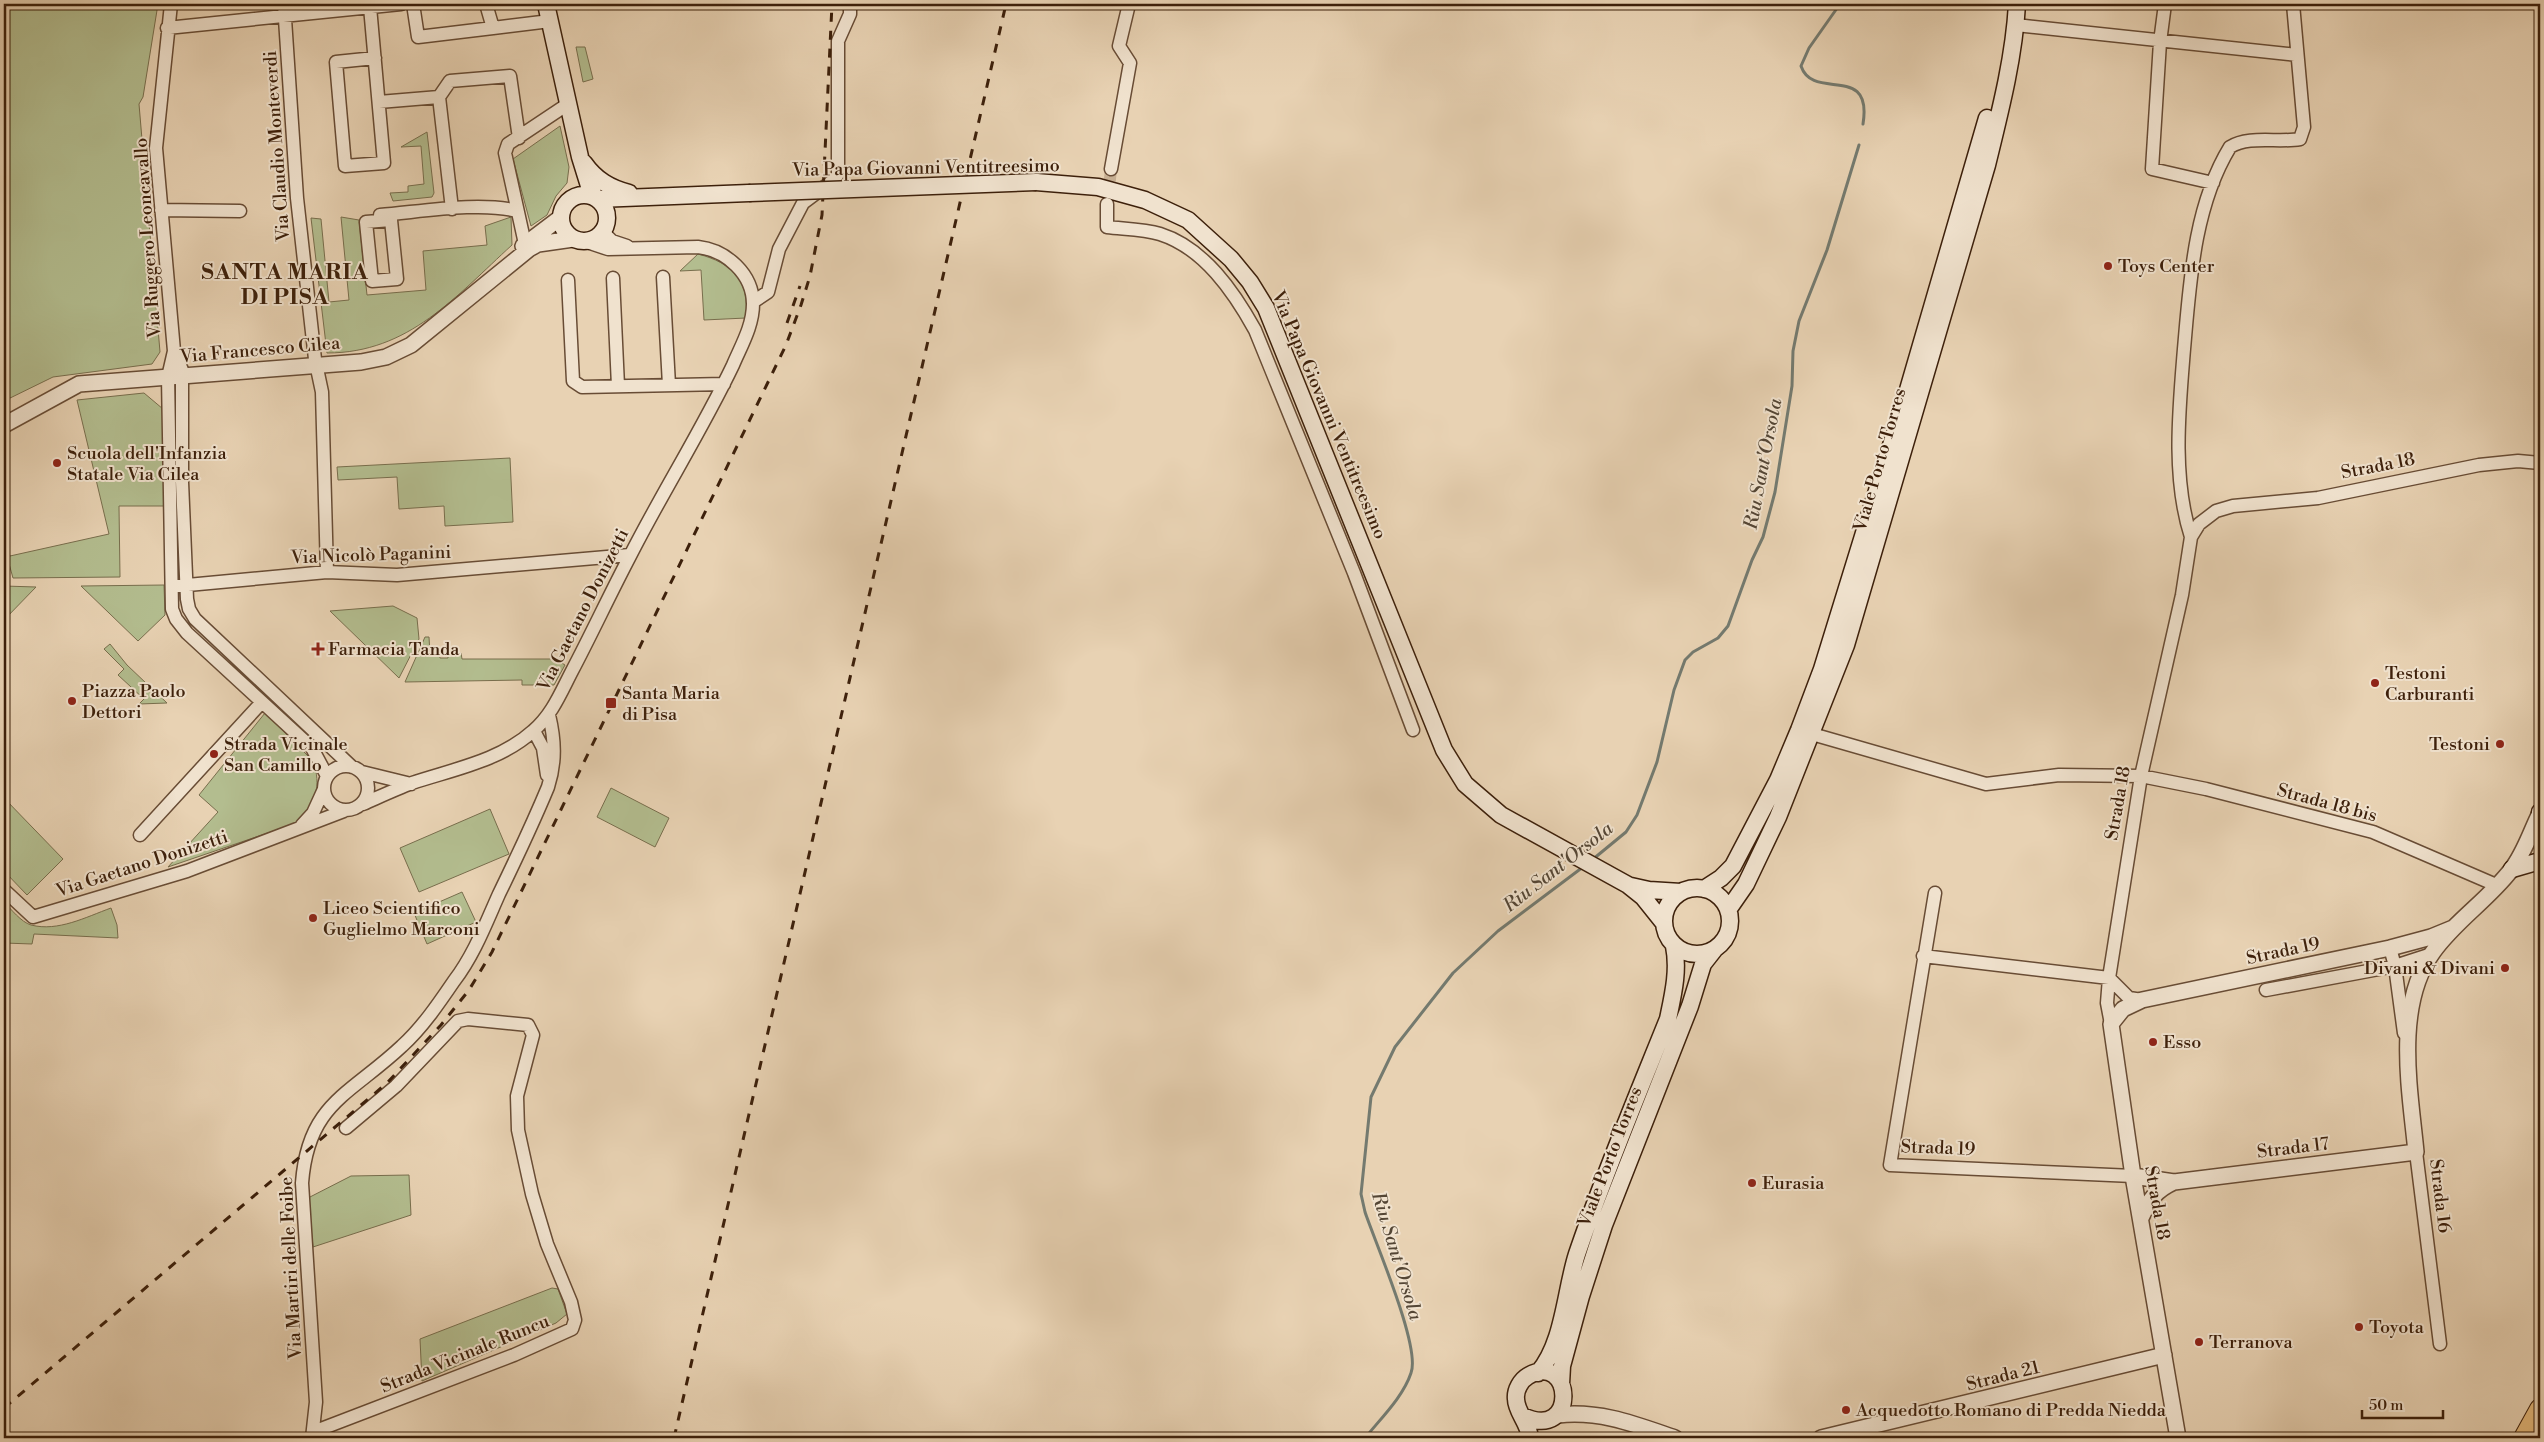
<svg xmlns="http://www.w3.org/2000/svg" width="2544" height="1442" viewBox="0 0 2544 1442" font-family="'Libre Bodoni',serif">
	<rect width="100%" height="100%" fill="#e8d2b3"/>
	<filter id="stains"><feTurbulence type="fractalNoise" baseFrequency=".004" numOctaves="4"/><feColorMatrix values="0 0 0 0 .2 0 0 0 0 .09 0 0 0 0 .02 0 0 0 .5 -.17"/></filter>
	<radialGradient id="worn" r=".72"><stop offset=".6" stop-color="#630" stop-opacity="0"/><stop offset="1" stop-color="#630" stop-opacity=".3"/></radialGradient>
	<path fill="#b3bd8f" stroke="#786e4d" d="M 4,4 L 158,4 L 143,97 L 139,104 L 160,352 L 152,364 L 53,377 L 4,401 Z
		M 576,47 L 585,47 L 593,79 L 583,82 Z
		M 560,126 L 569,167 L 567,183 L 556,196 L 547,215 L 531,226 L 513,159 Z
		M 427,132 L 434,193 L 432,197 L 393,201 L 390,193 L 408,192 L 408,186 L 424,184 L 421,146 L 401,147 Z
		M 341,217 L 359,220 L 367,295 L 426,290 L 423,251 L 487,245 L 485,226 L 511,217 L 512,245 C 456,296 409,353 327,353 L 311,218 L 321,219 L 329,302 L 349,300 Z
		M 698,254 C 732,263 750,280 746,318 L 704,320 L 701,270 L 680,271 Z
		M 144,393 L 163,409 L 165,506 L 119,506 L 120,577 L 13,578 L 6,553 L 8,553 L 10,556 L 109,534 L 77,400 Z
		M 510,458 L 513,522 L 445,526 L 444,506 L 399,509 L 397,477 L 338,480 L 337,467 Z
		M 164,585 L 165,615 L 138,641 L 81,586 Z
		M 4,586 L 36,587 L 4,620 Z
		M 393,606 L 417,618 L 419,639 L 399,678 L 330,611 Z
		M 425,637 L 429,637 L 430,654 L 439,654 L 440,658 L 448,658 L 448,654 L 461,653 L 462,659 L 555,659 L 565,665 L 554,685 L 522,685 L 522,680 L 405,682 Z
		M 110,644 L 127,665 L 167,703 L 139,704 L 144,699 L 118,675 L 124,669 L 104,649 Z
		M 265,713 L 313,761 C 322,786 315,803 300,822 L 168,867 L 218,812 L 199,795 Z
		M 611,788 L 669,818 L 655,847 L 597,817 Z
		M 4,798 L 63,859 L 27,895 L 4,871 Z
		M 490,809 L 509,854 L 419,892 L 400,848 Z
		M 462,892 L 476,922 L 427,944 L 414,913 Z
		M 4,902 C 11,909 21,922 31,925 C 58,932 86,917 111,908 L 117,925 L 118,938 L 34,934 L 32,944 L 4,943 Z
		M 409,1175 L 411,1215 L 313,1247 L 308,1198 L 351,1176 Z
		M 552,1288 L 558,1289 L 567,1314 L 556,1323 L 422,1381 L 420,1339 Z"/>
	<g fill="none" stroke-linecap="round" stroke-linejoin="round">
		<path stroke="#747a6f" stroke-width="3" d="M 1840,4 L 1809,48 L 1801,66 C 1813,102 1873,62 1863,124
			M 1592,860 L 1626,832 L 1637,815 L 1657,762 L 1674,690 L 1685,660 L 1693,652 L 1718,638 L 1728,626 L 1752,560 L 1763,537 L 1775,492 L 1792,386 L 1793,351 L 1799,321 L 1827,250 L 1859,145
			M 1365,1438 C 1381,1418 1403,1397 1411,1373 C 1421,1347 1375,1242 1365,1212 L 1361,1194 L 1371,1097 L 1395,1047 L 1453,973 L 1498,931 L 1583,867"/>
		<path stroke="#c6ae91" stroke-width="12" stroke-dasharray="12 6" stroke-linecap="butt" d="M 1108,199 L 1111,169"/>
		<defs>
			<path id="minor" d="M 171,4 L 156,148 L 174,351 L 168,377 L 172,609 L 176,619 L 187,633 L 312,748 L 327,776
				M 284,4 L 297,198 L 315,359 L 322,392 L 327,572
				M 413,4 L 418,37 L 493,28
				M 486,4 L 493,28 L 550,21
				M 2165,4 L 2160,42 L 2152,169 L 2213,183
				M 370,7 L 384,163 L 345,166 L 336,62 L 375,58
				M 2016,25 L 2297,55
				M 167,28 L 401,4
				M 439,97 L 450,81 L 510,76 L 519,138
				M 439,97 L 452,209
				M 379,102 L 439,97
				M 1111,169 L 1130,63 L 1119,46 L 1129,4
				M 1107,204 L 1107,227 C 1124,229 1144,229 1160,234 C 1204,248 1234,292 1255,330 L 1354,573 L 1413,730
				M 161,210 L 240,211
				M 380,215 C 419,212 480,201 517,211
				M 391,220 L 397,279 L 372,281 L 366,222 Z
				M 603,232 L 612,241 L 627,246
				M 525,244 L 505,153 L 508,144 L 568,104
				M 663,277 L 669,385
				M 613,278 L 618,386
				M 568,280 L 573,381 L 582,387 L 724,384
				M 753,302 L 768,292 L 779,249 L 803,203 L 835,179 L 838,174 L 838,41 L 850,14 L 850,4
				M 174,351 L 182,370 L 182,482 L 187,599 L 189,609 L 195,619 L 352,767
				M 2191,537 C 2172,478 2179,410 2184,349 C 2190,281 2194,206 2230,147 C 2249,135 2278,143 2300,139 L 2304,127 L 2293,4
				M 177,586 L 327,572 L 397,575 L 630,555
				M 534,731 L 543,748 L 547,775
				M 1812,734 L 1986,784 L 2059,775 L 2141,776 L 2206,789 L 2373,832 L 2496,885
				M324 788a22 22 0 1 1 44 0a22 22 0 1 1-44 0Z
				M 362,772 L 411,784
				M 363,804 C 379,797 396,789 412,783 C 454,769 500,761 533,731 C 552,715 561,692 572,671 C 592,633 610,594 630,556 C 663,491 702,430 733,365 C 741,346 753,326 753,304 C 753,274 726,250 698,247 L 608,249 L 584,241
				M 302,825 L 313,813 L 324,789
				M 140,835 L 262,702
				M 4,890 L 33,917 L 187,871 L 344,811
				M 1935,893 L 1890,1165 L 2133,1176
				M 2390,948 L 2395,966 L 2404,1033
				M 1923,956 L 2109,978 L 2129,998 L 2142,1000
				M 2266,990 L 2395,966 L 2432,954
				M 2111,1024 L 2107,1003 L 2109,978 L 2141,776 L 2182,595 L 2191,537 L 2199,524 L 2216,511 L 2233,506 L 2318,498 L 2479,465 L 2518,461 L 2540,463
				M 2416,1152 L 2440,1344
				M 313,1432 L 514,1355 L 572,1329 L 575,1320 L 571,1302 L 547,1244 L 532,1194 L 518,1130 L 517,1096 L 533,1035 L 528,1025 L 468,1019 L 458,1021 L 396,1086 L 346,1128
				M 312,1438 L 316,1402 L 302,1183 C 308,1103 350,1095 402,1046 C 422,1028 439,1003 454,981 C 474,955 486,923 499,894 C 516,859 533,823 548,787 C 556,762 555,740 549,715"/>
			<path id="tertiary" d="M 523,246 L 560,218
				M 4,425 L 79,384 L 361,362 L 386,357 L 411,345 L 529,249 L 538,244 L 573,239
				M 2133,1176 L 2174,1182 L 2416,1152 C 2410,1090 2394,1006 2433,952 C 2455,921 2488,900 2511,870 C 2524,854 2531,831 2540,813
				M 2141,1218 C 2149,1200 2156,1190 2174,1182
				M 1558,1415 C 1600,1410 1637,1425 1675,1438
				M 1821,1438 L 2164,1355
				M 2178,1438 L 2133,1176 L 2111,1024 L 2123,1009 L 2142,1000 L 2390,948 L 2431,937 L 2453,928"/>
			<path id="secondary" d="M 546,4 L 580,157 L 589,186 L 595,197
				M 584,163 C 596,180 610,188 629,193
				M 1036,182 L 1098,187 L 1145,200 L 1188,220 L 1231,259 L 1250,282 L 1266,308 L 1444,750 L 1465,784 L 1501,815 L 1628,885 L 1643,897 L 1663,922
				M561 218a23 23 0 1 1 46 0a23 23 0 1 1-46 0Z
				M 598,199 L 749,193
				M 2540,812 L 2540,813
				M 2512,869 L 2540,861
				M 1631,886 L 1649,890 L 1681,892
				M1664 921a33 33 0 1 1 66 0a33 33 0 1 1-66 0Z
				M 1704,889 L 1721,878 L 1733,866 L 1778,780 L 1799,730 L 1822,669 L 1905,400 L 1987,118
				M 1728,910 L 1746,884 L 1778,817 L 1846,645 L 1987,165 C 2000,112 2014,58 2017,4
				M 1538,1373 C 1564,1343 1565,1291 1577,1254 C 1604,1174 1637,1096 1668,1019 C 1673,995 1679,970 1674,946
				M 1561,1384 L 1562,1366 L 1581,1296 L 1604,1225 L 1690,1006 L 1703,964 L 1714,950
				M 1523,1416 C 1579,1442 1573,1350 1528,1376 C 1521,1380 1515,1390 1516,1399 C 1516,1412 1529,1423 1530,1438"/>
			<path id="trunk" d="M 2524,1438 L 2540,1409"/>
		</defs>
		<use href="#minor" stroke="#684c35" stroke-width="15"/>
		<use href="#tertiary" stroke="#684c35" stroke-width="18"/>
		<use href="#secondary" stroke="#3d200b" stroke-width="19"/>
		<use href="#trunk" stroke="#3d200b" stroke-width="22"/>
		<use href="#minor" stroke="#f0e2ce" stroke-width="12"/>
		<use href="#tertiary" stroke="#f0e2ce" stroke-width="15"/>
		<use href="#secondary" stroke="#f0e2ce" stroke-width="16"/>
		<use href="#trunk" stroke="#e4b97a" stroke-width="20"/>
		<path stroke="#3d200b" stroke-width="3" stroke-dasharray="9 9" stroke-linecap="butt" d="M 787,323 L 800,286
			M 4,1408 L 387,1083 L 441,1025 L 469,990 L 492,952 L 786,345 L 801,305 L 810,276 L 822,215 L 832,4
			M 674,1438 L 1006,4"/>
		<defs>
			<path id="secondary-bridge" d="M 749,193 L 1036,182"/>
		</defs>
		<use href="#secondary-bridge" stroke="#3d200b" stroke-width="19" stroke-linecap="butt"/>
		<use href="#secondary-bridge" stroke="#f0e2ce" stroke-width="16"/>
	</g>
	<g fill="#8f2418" stroke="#f0e2ce" stroke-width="2">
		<circle cx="2108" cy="266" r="5"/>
		<circle cx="57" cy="463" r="5"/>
		<path d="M315.5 641.5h5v5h5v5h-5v5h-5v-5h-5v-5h5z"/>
		<circle cx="2375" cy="683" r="5"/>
		<circle cx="72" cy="701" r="5"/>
		<rect x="605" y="697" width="12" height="12" rx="2.5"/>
		<circle cx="2500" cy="744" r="5"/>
		<circle cx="214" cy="754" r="5"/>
		<circle cx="313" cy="918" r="5"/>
		<circle cx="2505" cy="968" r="5"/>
		<circle cx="2153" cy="1042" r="5"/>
		<circle cx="1752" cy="1183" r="5"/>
		<circle cx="2359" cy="1327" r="5"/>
		<circle cx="2199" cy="1342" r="5"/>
		<circle cx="1846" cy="1410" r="5"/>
	</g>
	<g text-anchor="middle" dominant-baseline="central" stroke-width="4" stroke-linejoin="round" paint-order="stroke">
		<g font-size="18" fill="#3d200b" stroke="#f0e2ce">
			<text transform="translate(277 146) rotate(-94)">Via Claudio Monteverdi</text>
			<text transform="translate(926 168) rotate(-1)">Via Papa Giovanni Ventitreesimo</text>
			<text transform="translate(148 238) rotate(-94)">Via Ruggero Leoncavallo</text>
			<text transform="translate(260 350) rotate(-5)">Via Francesco Cilea</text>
			<text transform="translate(1329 415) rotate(67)">Via Papa Giovanni Ventitreesimo</text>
			<text transform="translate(1880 460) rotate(-74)">Viale Porto Torres</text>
			<text transform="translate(2378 466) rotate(-11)">Strada 18</text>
			<text transform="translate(371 555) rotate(-2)">Via Nicolò Paganini</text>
			<text transform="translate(583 610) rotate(-63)">Via Gaetano Donizetti</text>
			<text transform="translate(2118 803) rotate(-80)">Strada 18</text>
			<text transform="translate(2327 803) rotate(15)">Strada 18 bis</text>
			<text transform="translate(142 864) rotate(-18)">Via Gaetano Donizetti</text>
			<text transform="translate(2283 951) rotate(-12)">Strada 19</text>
			<text transform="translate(1938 1148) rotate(2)">Strada 19</text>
			<text transform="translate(2293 1148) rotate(-7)">Strada 17</text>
			<text transform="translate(1610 1157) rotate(-69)">Viale Porto Torres</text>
			<text transform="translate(2440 1196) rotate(83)">Strada 16</text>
			<text transform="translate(2157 1203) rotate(80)">Strada 18</text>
			<text transform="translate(291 1268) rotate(-93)">Via Martiri delle Foibe</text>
			<text transform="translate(465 1354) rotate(-22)">Strada Vicinale Runcu</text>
			<text transform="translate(2003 1376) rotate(-14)">Strada 21</text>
		</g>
		<g font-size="18" fill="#3d200b" stroke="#f0e2ce" text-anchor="start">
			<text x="2118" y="266">Toys Center</text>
			<text x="67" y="453">Scuola dell'Infanzia<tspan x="67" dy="21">Statale Via Cilea</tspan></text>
			<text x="328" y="649">Farmacia Tanda</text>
			<text x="2385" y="673">Testoni<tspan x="2385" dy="21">Carburanti</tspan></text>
			<text x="82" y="691">Piazza Paolo<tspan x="82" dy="21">Dettori</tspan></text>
			<text x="622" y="693">Santa Maria<tspan x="622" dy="21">di Pisa</tspan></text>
			<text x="224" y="744">Strada Vicinale<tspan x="224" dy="21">San Camillo</tspan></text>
			<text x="2490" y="744" text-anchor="end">Testoni</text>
			<text x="323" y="908">Liceo Scientifico<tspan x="323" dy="21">Guglielmo Marconi</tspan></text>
			<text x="2495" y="968" text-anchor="end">Divani &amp; Divani</text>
			<text x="2163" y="1042">Esso</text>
			<text x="1762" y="1183">Eurasia</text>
			<text x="2369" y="1327">Toyota</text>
			<text x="2209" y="1342">Terranova</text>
			<text x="1856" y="1410">Acquedotto Romano di Predda Niedda</text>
		</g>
		<g font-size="19" font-style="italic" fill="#544635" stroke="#f0e2ce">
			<text transform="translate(1763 464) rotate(-79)">Riu Sant'Orsola</text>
			<text transform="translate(1558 867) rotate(-38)">Riu Sant'Orsola</text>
			<text transform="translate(1397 1256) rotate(73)">Riu Sant'Orsola</text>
		</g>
		<g font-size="22" font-weight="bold" letter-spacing="1" fill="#3d200b" stroke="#f0e2ce">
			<text x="285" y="272">SANTA MARIA<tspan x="285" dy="25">DI PISA</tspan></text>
		</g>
	</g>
	<rect width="2544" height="1442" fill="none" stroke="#e8d2b3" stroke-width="20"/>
	<rect x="5" y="5" width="2534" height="1432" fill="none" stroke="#3d200b" stroke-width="2.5"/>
	<rect x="10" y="10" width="2524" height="1422" fill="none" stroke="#3d200b"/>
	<path d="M2362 1410v8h81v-8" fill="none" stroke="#3d200b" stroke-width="2.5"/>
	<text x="2369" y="1410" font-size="15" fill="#3d200b" stroke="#f0e2ce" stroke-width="4" paint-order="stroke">50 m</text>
	<rect width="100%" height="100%" filter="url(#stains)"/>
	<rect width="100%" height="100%" fill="url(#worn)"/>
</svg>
